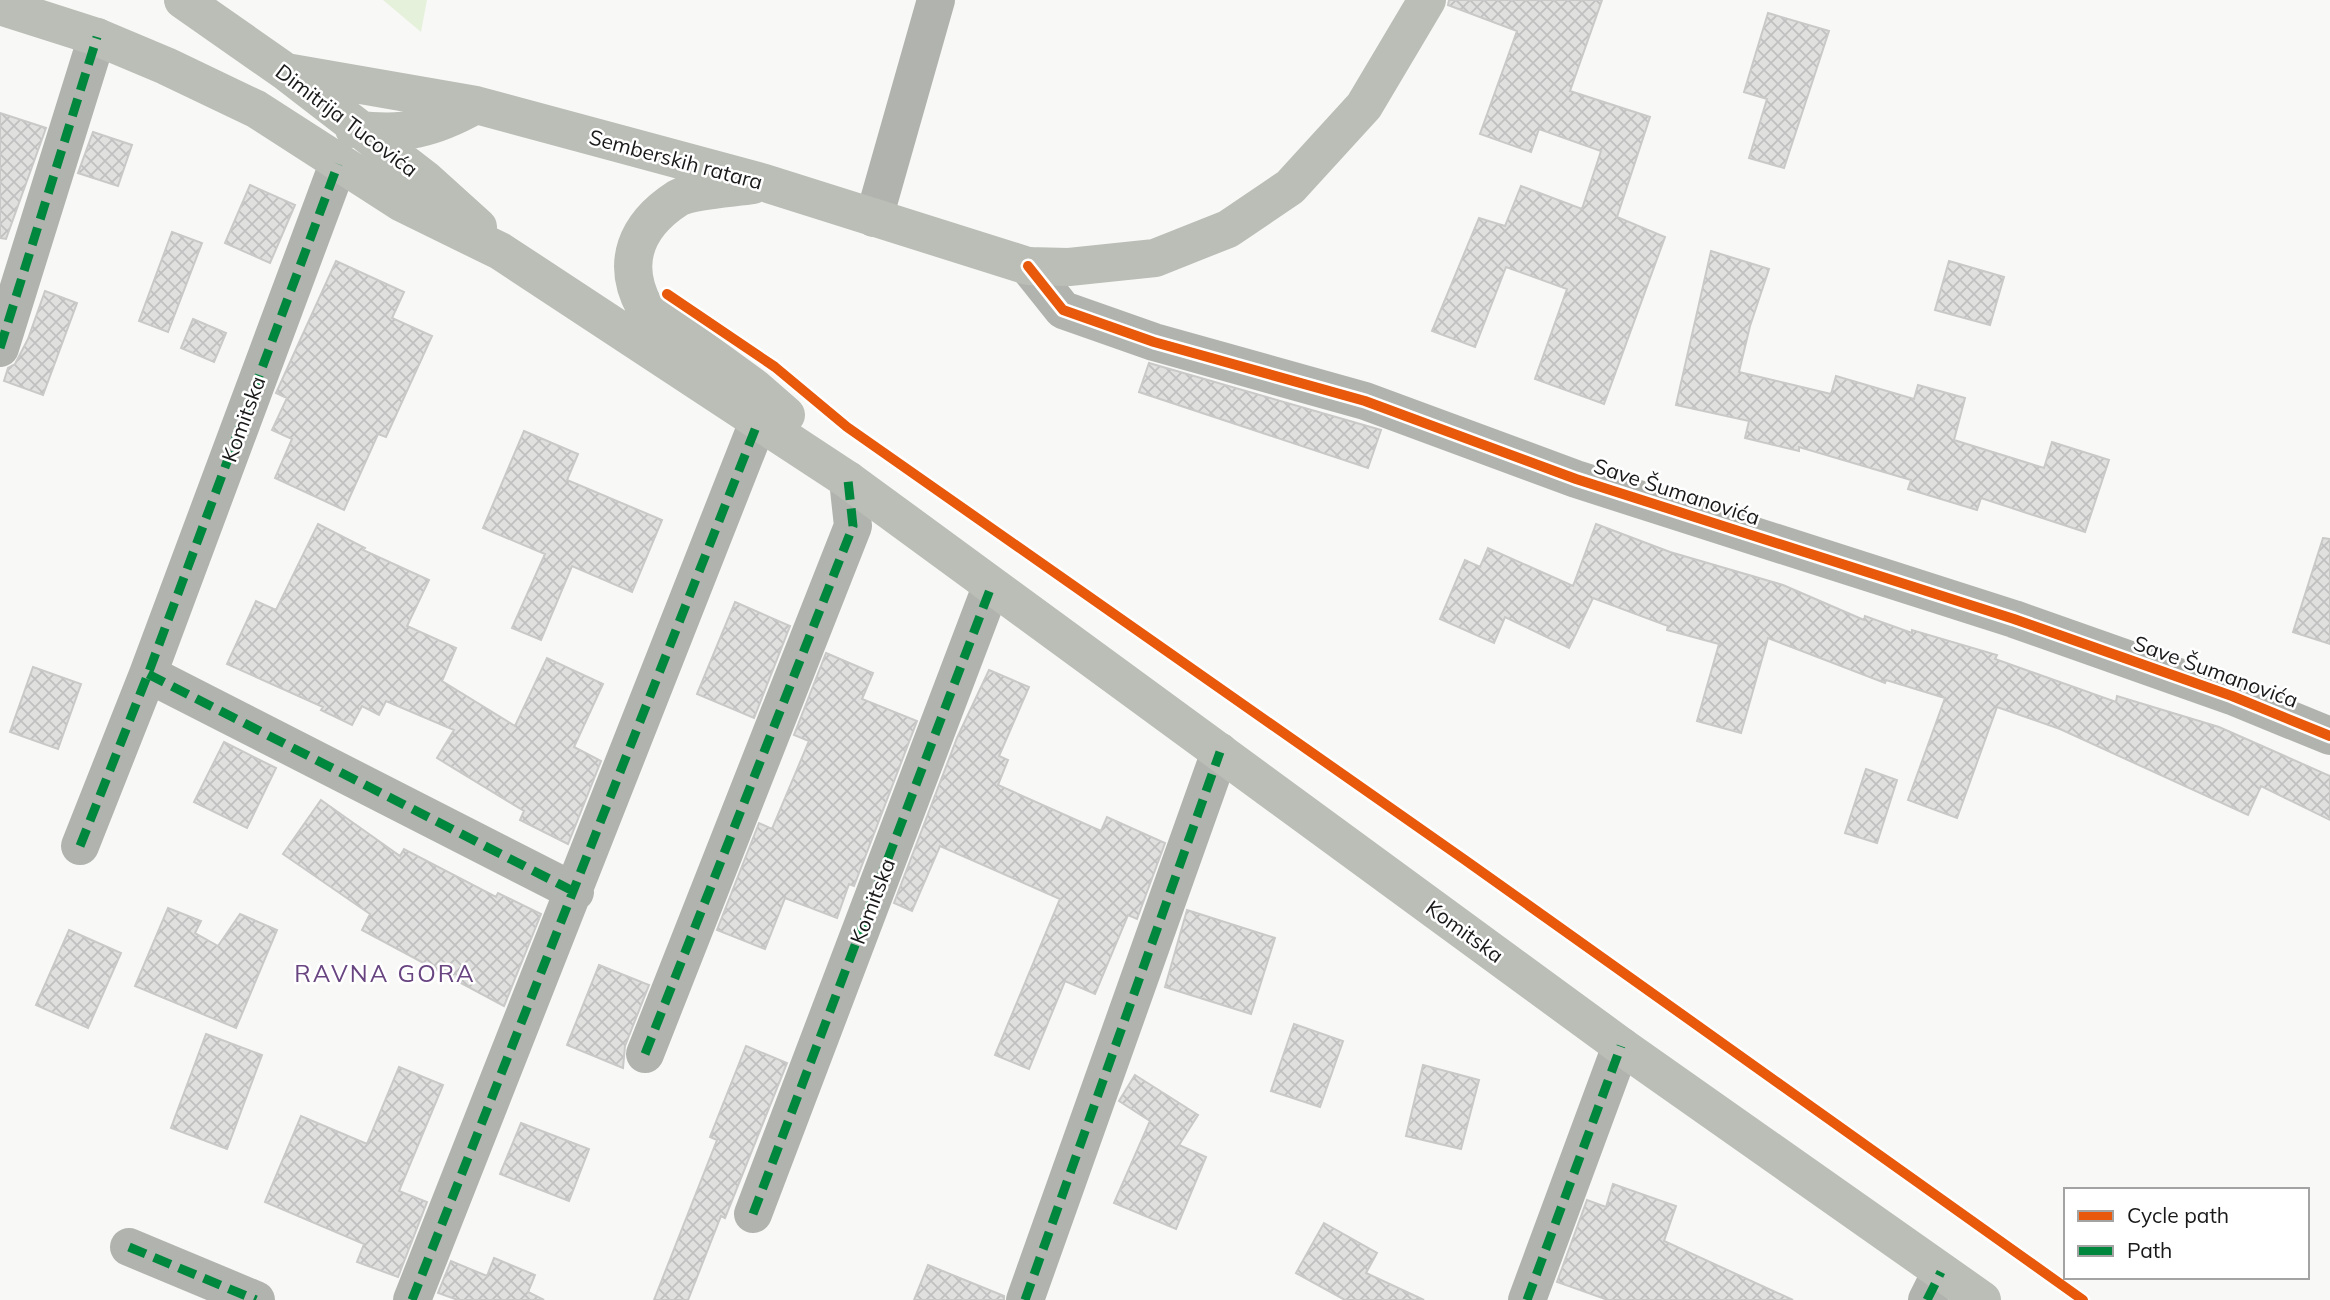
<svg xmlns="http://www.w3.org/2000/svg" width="2330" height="1300" viewBox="0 0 2330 1300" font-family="Mulish,sans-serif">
	<defs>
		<pattern id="building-cross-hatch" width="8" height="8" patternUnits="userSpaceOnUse" patternTransform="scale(1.75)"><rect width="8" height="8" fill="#e0e0df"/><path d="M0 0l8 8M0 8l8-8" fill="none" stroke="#bfc0bf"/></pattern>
	</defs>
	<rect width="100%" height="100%" fill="#f8f9f7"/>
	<path fill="#e6f1dc" d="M 383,0 L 427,0 L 421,32 Z"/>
	<path fill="url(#building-cross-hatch)" stroke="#c9c9c8" stroke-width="2" d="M 1449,0 L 1602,0 L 1570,91 L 1650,117 L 1617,217 L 1665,237 L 1604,404 L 1535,379 L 1567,289 L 1506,267 L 1475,347 L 1432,331 L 1479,218 L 1505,226 L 1521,186 L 1582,209 L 1601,151 L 1539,129 L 1531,152 L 1480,134 L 1517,31 L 1448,5 Z
		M 1768,13 L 1829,31 L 1784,168 L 1749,158 L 1767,99 L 1744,92 Z
		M 0,113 L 46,128 L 6,239 L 0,238 Z
		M 93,132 L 132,145 L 118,186 L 78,173 Z
		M 250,185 L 295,205 L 270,263 L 225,243 Z
		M 172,232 L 202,243 L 168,332 L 139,321 Z
		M 1711,251 L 1769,269 L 1750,326 L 1739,372 L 1831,394 L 1836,376 L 1914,399 L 1918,385 L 1965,398 L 1954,440 L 2044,468 L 2052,442 L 2109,460 L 2085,532 L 1981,498 L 1977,510 L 1908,489 L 1911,480 L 1799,447 L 1799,451 L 1745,438 L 1749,421 L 1676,405 Z
		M 336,261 L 404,292 L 392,318 L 432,336 L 386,437 L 378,434 L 344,510 L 275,478 L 292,439 L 272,430 L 287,398 L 276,393 Z
		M 1949,261 L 2004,277 L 1990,325 L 1935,310 Z
		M 45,291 L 77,303 L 43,395 L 4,381 L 8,368 L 15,364 L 28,339 Z
		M 193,319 L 226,333 L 214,362 L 181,348 Z
		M 1149,363 L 1381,430 L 1368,468 L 1139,392 Z
		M 524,431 L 578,454 L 567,480 L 662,520 L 632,592 L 572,566 L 541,640 L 512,628 L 545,554 L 483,528 Z
		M 318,524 L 365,548 L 363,550 L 429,580 L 407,626 L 456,648 L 442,681 L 515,726 L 547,658 L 603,684 L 574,747 L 601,761 L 568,844 L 520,820 L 524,811 L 437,758 L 454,730 L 386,701 L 379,715 L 362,706 L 352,725 L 321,710 L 323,707 L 227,664 L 256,601 L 276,610 Z
		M 1596,524 L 1670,552 L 1783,585 L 1864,620 L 1865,616 L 1912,633 L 1912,630 L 1997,655 L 1995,659 L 2116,702 L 2117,696 L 2219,727 L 2330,776 L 2330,820 L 2261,786 L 2248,815 L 2060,729 L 1997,707 L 1957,818 L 1908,800 L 1945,698 L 1886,680 L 1885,683 L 1768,638 L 1741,733 L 1697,721 L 1719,644 L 1667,630 L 1668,626 L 1593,598 L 1569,648 L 1505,617 L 1494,643 L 1440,619 L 1465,560 L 1480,567 L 1488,548 L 1573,586 Z
		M 2323,538 L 2330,539 L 2330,644 L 2293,632 Z
		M 735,602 L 790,626 L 754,718 L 697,694 Z
		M 826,653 L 873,673 L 862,699 L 917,721 L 854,886 L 849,884 L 837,918 L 785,898 L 765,949 L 717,930 L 759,823 L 772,829 L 809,741 L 794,735 Z
		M 33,667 L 81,684 L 58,749 L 10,732 Z
		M 989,670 L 1029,687 L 999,756 L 1008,760 L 998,785 L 1101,831 L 1107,817 L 1165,843 L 1137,919 L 1128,915 L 1095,994 L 1065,981 L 1029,1069 L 995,1055 L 1060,899 L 940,846 L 912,911 L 894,903 L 957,738 Z
		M 224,742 L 276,768 L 247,828 L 194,802 Z
		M 1866,769 L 1897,780 L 1877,843 L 1845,833 Z
		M 321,800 L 400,856 L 404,849 L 496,897 L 498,893 L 541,914 L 504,1006 L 362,930 L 370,914 L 283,854 Z
		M 168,908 L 201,921 L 195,933 L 218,946 L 240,914 L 277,930 L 236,1028 L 135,986 Z
		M 1187,910 L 1275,938 L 1251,1014 L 1165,987 Z
		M 69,930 L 121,953 L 88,1028 L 36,1005 Z
		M 599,965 L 649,985 L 625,1046 L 623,1068 L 567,1045 Z
		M 1294,1024 L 1343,1041 L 1320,1107 L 1271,1091 Z
		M 206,1034 L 262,1055 L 227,1149 L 171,1128 Z
		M 746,1046 L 787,1063 L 725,1218 L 721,1216 L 688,1300 L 654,1300 L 717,1140 L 710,1137 Z
		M 1423,1065 L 1479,1080 L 1461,1149 L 1406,1136 Z
		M 399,1067 L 443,1085 L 399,1191 L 427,1202 L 398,1277 L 357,1262 L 364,1244 L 265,1202 L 301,1116 L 367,1144 Z
		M 1135,1075 L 1198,1115 L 1179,1145 L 1206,1157 L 1176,1229 L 1114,1203 L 1150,1121 L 1119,1101 Z
		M 521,1123 L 589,1149 L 569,1201 L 500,1174 Z
		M 1613,1184 L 1676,1206 L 1664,1241 L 1793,1300 L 1608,1300 L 1557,1282 L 1587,1200 L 1606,1207 Z
		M 1324,1223 L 1377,1253 L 1366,1273 L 1424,1300 L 1345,1300 L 1296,1273 Z
		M 494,1258 L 535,1275 L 528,1292 L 544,1300 L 458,1300 L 438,1293 L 451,1261 L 487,1276 Z
		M 928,1265 L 1004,1296 L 1004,1300 L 914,1300 Z"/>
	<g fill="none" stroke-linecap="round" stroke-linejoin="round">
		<path stroke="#b1b4ae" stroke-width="38" d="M 874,218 L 936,0
			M 1028,266 L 1063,310 L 1154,342 L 1365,401 L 1576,479 L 2014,619 L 2232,696 L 2330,736
			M 0,348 L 97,37
			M 148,674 L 575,892
			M 80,846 L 148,674 L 338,164
			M 645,1054 L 853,526 L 848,480
			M 753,1214 L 991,587
			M 129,1247 L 256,1300
			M 412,1300 L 758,422
			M 1025,1300 L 1220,752
			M 1527,1300 L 1621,1046
			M 1927,1300 L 1941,1272"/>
		<path stroke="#bbbeb7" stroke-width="38" d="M 183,0 L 286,72 L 426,180 L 478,227
			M 0,6 L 97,37 L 166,66 L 256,109 L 402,203 L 500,251 L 848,480 L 1621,1046 L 1982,1300
			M 286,72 L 476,105 L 765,183 L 1028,266 L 1069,267 L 1155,258 L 1228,229 L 1290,187 L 1364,106 L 1427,0
			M 354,129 C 404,136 433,129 476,105
			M 753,185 C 735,188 692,190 678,198 C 636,225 620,263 645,308 L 755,388 L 786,415"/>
		<path stroke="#00873e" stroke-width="9" stroke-dasharray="18 9" stroke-linecap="butt" d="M 0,348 L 97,37
			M 148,674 L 575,892
			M 80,846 L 148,674 L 338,164
			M 645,1054 L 853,526 L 848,480
			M 753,1214 L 991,587
			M 129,1247 L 256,1300
			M 412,1300 L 758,422
			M 1025,1300 L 1220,752
			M 1527,1300 L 1621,1046
			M 1927,1300 L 1941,1272"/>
		<defs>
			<path id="cycleway" d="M 1028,266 L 1063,310 L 1154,342 L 1365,401 L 1576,479 L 2014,619 L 2232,696 L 2330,736
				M 667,294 L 775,367 L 847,427 L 1465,860 L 2083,1300"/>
		</defs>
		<use href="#cycleway" stroke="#fff" stroke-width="15"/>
		<use href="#cycleway" stroke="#e8590c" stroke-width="10"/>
	</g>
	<g text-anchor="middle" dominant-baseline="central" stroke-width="5" stroke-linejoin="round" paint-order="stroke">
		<g font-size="21" fill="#181918" stroke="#fff">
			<text transform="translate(347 120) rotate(37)">Dimitrija Tucovića</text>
			<text transform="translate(676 159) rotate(15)">Semberskih ratara</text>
			<text transform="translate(243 419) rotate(-70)">Komitska</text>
			<text transform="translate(1677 491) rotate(18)">Save Šumanovića</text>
			<text transform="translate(2216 671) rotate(20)">Save Šumanovića</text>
			<text transform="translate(872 901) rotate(-69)">Komitska</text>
			<text transform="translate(1465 931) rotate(36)">Komitska</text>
		</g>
		<g font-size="24" letter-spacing="2" fill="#684580" stroke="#fff">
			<text x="385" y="973">RAVNA GORA</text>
		</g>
	</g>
	<rect x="2064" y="1188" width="245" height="91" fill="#ffffff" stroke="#a3a3a3" stroke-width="2"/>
	<rect x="2078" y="1211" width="35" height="10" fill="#e8590c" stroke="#a3a3a3" stroke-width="2"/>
	<text x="2127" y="1223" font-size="21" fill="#181918">Cycle path</text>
	<rect x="2078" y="1246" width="35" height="10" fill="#00873e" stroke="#a3a3a3" stroke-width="2"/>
	<text x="2127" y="1258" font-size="21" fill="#181918">Path</text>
</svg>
